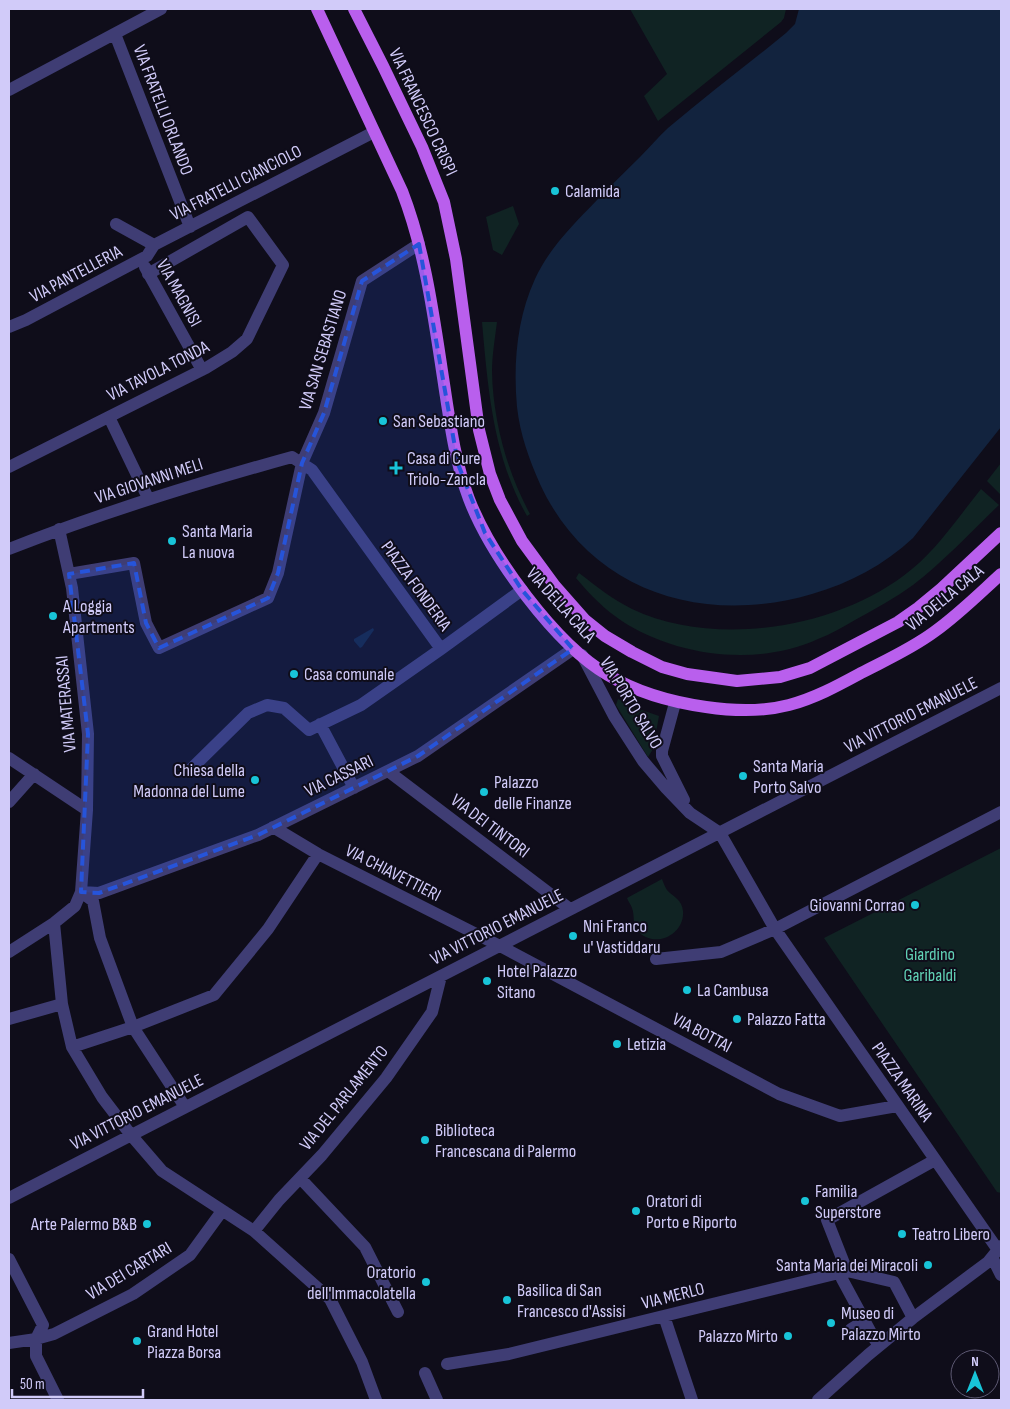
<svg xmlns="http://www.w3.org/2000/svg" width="1010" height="1409" viewBox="0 0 1010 1409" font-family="'Sofia Sans Condensed',sans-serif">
	<rect width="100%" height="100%" fill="#0f0d1a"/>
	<path fill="#102323" d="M 630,9 L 786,9 L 784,18 L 781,22 L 658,121 L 644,96 L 667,74 Z
		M 513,206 L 519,224 L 502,255 L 493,250 L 486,217 Z
		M 482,322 L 497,322 C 495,338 492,356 492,372 C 493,420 507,472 530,514 L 527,516 C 493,456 488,389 482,322 Z
		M 1001,463 L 1001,495 L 987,481 Z
		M 981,489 L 999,505 C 971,532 944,561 913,585 C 895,598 875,609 855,620 C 843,627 831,634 818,639 C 774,659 723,659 677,646 C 632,632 606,614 576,578 L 579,573 C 596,586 612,599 632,609 C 717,649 841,628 912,569 C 939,547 959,516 981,489 Z
		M 618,699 L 636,708 L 659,716 L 653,749 L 648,757 L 616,705 Z
		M 1001,848 L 1001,1193 L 997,1192 L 824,938 Z
		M 662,879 C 663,882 665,887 667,890 C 673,897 682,899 683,911 C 685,935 653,950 637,930 C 632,923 635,916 632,908 C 631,905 628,901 627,898 Z"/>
	<path fill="#12233e" d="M 799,9 L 1001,9 L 1001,427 L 913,538 C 884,565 850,583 812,594 C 703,626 590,592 540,484 C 529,459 520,434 517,407 C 513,364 517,318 535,279 C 549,248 574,224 597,200 C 611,185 626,171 640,157 C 650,147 658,137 668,128 C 707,95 747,65 786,33 L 795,24 Z
		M 373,628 L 374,630 L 362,647 L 360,648 L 354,641 L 354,639 Z"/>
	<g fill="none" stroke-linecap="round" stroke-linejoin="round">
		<path stroke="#3f3d74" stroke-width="12" d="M 115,34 L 190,227
			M 9,90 L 161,9
			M 116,224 L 154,245
			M 154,245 L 374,132
			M 145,267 L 202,370
			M 9,327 L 26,320 L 147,256 L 154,245
			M 109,417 L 148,498
			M 9,467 L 206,368 L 232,352 L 247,339 L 283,265 L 248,217 L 148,274
			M 9,549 C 103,512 194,484 292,457 L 312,470 L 441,649
			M 69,574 L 134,563 L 146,623 L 159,648 L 268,598 L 278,573 L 302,463 L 324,413 L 362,281 L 419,244
			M 582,655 L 614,716 L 643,761 L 666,788 L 690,813 L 720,833 L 775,929 L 998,1250
			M 675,703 L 662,751 L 662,756 L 684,800
			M 320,724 L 354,788
			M 9,758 L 87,810
			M 189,771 L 248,713 L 267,705 L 284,708 L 309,730 L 361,705 L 441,649 L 522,590
			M 388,771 L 570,909
			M 9,802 L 34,774
			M 273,827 L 318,854 L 500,946 L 779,1094 L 840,1116 L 897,1106
			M 81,892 L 99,893 L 258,835 L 418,756 L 573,649
			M 81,892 L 93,901 L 100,938 L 133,1027 L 185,1107
			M 54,923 L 62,1004 L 72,1047 L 102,1097 L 131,1135 L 162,1171 L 254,1231 L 330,1299 L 362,1362 L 376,1400
			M 9,952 L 54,923 L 75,906 L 81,892 L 87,810 L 88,734 L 72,588 L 59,529
			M 656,959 L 721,952 L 775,929 L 1001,812
			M 9,1019 L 62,1004
			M 72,1047 L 133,1027 L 214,995 L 268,929 L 318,854
			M 300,1178 L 365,1247 L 398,1312
			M 9,1198 L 1001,688
			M 254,1231 L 279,1200 L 322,1155 L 386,1078 L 432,1012 L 441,976
			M 992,1257 L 1001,1275
			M 9,1259 L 43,1325 L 36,1339 L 36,1356 L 58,1400
			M 842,1279 L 875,1340
			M 664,1316 L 692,1400
			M 913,1318 L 894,1282 L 847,1271 L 827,1220 L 935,1160
			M 851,1329 L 864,1321
			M 9,1343 L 36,1339 L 54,1334 L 133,1294 L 190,1255 L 222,1211
			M 447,1364 L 509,1354 L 847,1271
			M 425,1373 L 437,1400
			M 818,1400 L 868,1355 L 913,1318 L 988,1262 L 1001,1246"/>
		<path stroke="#b95fed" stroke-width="12" d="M 317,9 L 402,191 C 426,253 434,319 444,384 C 450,423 455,462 469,499 C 491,556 555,644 608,675 C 638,693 671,702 706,707 C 733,711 762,712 789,705 C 815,698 837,686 861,673 C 886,660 911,649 934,632 C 958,615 979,594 1001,574
			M 354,9 L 383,66 L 422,147 L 444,202 L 456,259 L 479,430 L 490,474 L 500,500 L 522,541 L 555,586 L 585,620 L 605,636 L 632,652 L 662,667 L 687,674 L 737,681 L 780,677 L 810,668 L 898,622 L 918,608 L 941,589 L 1001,533"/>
	</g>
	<path fill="#2654da" fill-opacity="0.2" stroke="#2654da" stroke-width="4" stroke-dasharray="10 6" stroke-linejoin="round" d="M 419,244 L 458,464 L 485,533 L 522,590 L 573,649 L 418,756 L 388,771 L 258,835 L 99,893 L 81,892 L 88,734 L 69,574 L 134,563 L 146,623 L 159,648 L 268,598 L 278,573 L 302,463 L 324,413 L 362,281 Z"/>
	<g fill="#18c4d8" stroke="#0f0d1a" stroke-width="2">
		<circle cx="555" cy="191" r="5"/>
		<circle cx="383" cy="421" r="5"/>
		<path d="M393.5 460.5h5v5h5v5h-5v5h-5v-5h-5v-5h5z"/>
		<circle cx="172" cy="541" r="5"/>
		<circle cx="53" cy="616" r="5"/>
		<circle cx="294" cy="674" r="5"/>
		<circle cx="743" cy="776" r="5"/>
		<circle cx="255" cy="780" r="5"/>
		<circle cx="484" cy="792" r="5"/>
		<circle cx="915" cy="905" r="5"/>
		<circle cx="573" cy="936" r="5"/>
		<circle cx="487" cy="981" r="5"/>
		<circle cx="687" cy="990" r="5"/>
		<circle cx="737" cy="1019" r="5"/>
		<circle cx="617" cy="1044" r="5"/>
		<circle cx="425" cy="1140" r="5"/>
		<circle cx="805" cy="1201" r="5"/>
		<circle cx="636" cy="1211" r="5"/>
		<circle cx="147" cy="1224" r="5"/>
		<circle cx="902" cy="1234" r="5"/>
		<circle cx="928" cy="1265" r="5"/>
		<circle cx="426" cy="1282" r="5"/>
		<circle cx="507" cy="1300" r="5"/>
		<circle cx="831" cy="1323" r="5"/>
		<circle cx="788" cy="1336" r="5"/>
		<circle cx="137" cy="1341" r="5"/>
	</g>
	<g text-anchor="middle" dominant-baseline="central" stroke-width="4" stroke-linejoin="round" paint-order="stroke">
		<g font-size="18" fill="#d1cbf9" stroke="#0f0d1a">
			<text transform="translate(163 110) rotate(69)">VIA FRATELLI ORLANDO</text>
			<text transform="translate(423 112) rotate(65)">VIA FRANCESCO CRISPI</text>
			<text transform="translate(236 183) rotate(-27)">VIA FRATELLI CIANCIOLO</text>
			<text transform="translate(76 274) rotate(-28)">VIA PANTELLERIA</text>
			<text transform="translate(179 293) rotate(61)">VIA MAGNISI</text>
			<text transform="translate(323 350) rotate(-73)">VIA SAN SEBASTIANO</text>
			<text transform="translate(158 371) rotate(-27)">VIA TAVOLA TONDA</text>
			<text transform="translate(149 481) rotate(-18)">VIA GIOVANNI MELI</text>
			<text transform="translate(416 586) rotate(54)">PIAZZA FONDERIA</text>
			<text transform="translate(945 598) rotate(-39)">VIA DELLA CALA</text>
			<text transform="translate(561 605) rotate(48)">VIA DELLA CALA</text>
			<text transform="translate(631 703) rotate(59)">VIA PORTO SALVO</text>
			<text transform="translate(66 704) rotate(-95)">VIA MATERASSAI</text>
			<text transform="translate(911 715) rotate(-27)">VIA VITTORIO EMANUELE</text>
			<text transform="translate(339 776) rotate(-26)">VIA CASSARI</text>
			<text transform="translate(490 826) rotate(37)">VIA DEI TINTORI</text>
			<text transform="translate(393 873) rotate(27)">VIA CHIAVETTIERI</text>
			<text transform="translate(497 927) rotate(-27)">VIA VITTORIO EMANUELE</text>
			<text transform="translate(702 1033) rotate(28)">VIA BOTTAI</text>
			<text transform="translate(902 1082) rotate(55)">PIAZZA MARINA</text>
			<text transform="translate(344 1098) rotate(-51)">VIA DEL PARLAMENTO</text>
			<text transform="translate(137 1112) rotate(-27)">VIA VITTORIO EMANUELE</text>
			<text transform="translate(129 1271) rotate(-31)">VIA DEI CARTARI</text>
			<text transform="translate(673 1296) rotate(-14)">VIA MERLO</text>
		</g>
		<g font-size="18" fill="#d1cbf9" stroke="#0f0d1a" text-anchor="start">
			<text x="565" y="191">Calamida</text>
			<text x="393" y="421">San Sebastiano</text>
			<text x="407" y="458">Casa di Cure<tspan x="407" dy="21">Triolo-Zancla</tspan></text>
			<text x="182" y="531">Santa Maria<tspan x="182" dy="21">La nuova</tspan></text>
			<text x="63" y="606">A Loggia<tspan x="63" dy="21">Apartments</tspan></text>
			<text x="304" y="674">Casa comunale</text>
			<text x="753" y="766">Santa Maria<tspan x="753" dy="21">Porto Salvo</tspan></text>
			<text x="245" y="770" text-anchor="end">Chiesa della<tspan x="245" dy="21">Madonna del Lume</tspan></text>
			<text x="494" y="782">Palazzo<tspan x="494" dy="21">delle Finanze</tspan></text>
			<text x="905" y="905" text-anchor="end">Giovanni Corrao</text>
			<text x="583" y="926">Nni Franco<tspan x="583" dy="21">u' Vastiddaru</tspan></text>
			<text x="497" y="971">Hotel Palazzo<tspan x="497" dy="21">Sitano</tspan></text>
			<text x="697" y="990">La Cambusa</text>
			<text x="747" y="1019">Palazzo Fatta</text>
			<text x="627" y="1044">Letizia</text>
			<text x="435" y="1130">Biblioteca<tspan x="435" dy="21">Francescana di Palermo</tspan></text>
			<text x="815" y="1191">Familia<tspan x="815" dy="21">Superstore</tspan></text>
			<text x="646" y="1201">Oratori di<tspan x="646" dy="21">Porto e Riporto</tspan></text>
			<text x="137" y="1224" text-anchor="end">Arte Palermo B&amp;B</text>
			<text x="912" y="1234">Teatro Libero</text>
			<text x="918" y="1265" text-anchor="end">Santa Maria dei Miracoli</text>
			<text x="416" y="1272" text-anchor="end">Oratorio<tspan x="416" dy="21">dell'Immacolatella</tspan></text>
			<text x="517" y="1290">Basilica di San<tspan x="517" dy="21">Francesco d'Assisi</tspan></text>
			<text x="841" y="1313">Museo di<tspan x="841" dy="21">Palazzo Mirto</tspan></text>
			<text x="147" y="1331">Grand Hotel<tspan x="147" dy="21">Piazza Borsa</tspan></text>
			<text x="778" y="1336" text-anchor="end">Palazzo Mirto</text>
		</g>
		<g font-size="18" fill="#61d0b5" stroke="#0f0d1a">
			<text x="930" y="954">Giardino<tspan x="930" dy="21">Garibaldi</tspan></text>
		</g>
	</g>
	<rect width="1010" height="1409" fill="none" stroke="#d1cbf9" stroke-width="20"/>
	<g transform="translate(975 1374)"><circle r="24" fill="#0f0d1a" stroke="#5d5973"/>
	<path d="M0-4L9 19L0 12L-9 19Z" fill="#18c4d8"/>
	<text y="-8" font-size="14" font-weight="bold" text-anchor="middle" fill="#d1cbf9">N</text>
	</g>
	<path d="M12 1389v8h131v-8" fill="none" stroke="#d1cbf9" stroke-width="2.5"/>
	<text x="20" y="1389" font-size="15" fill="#d1cbf9" stroke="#0f0d1a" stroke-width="4" paint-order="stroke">50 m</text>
</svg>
